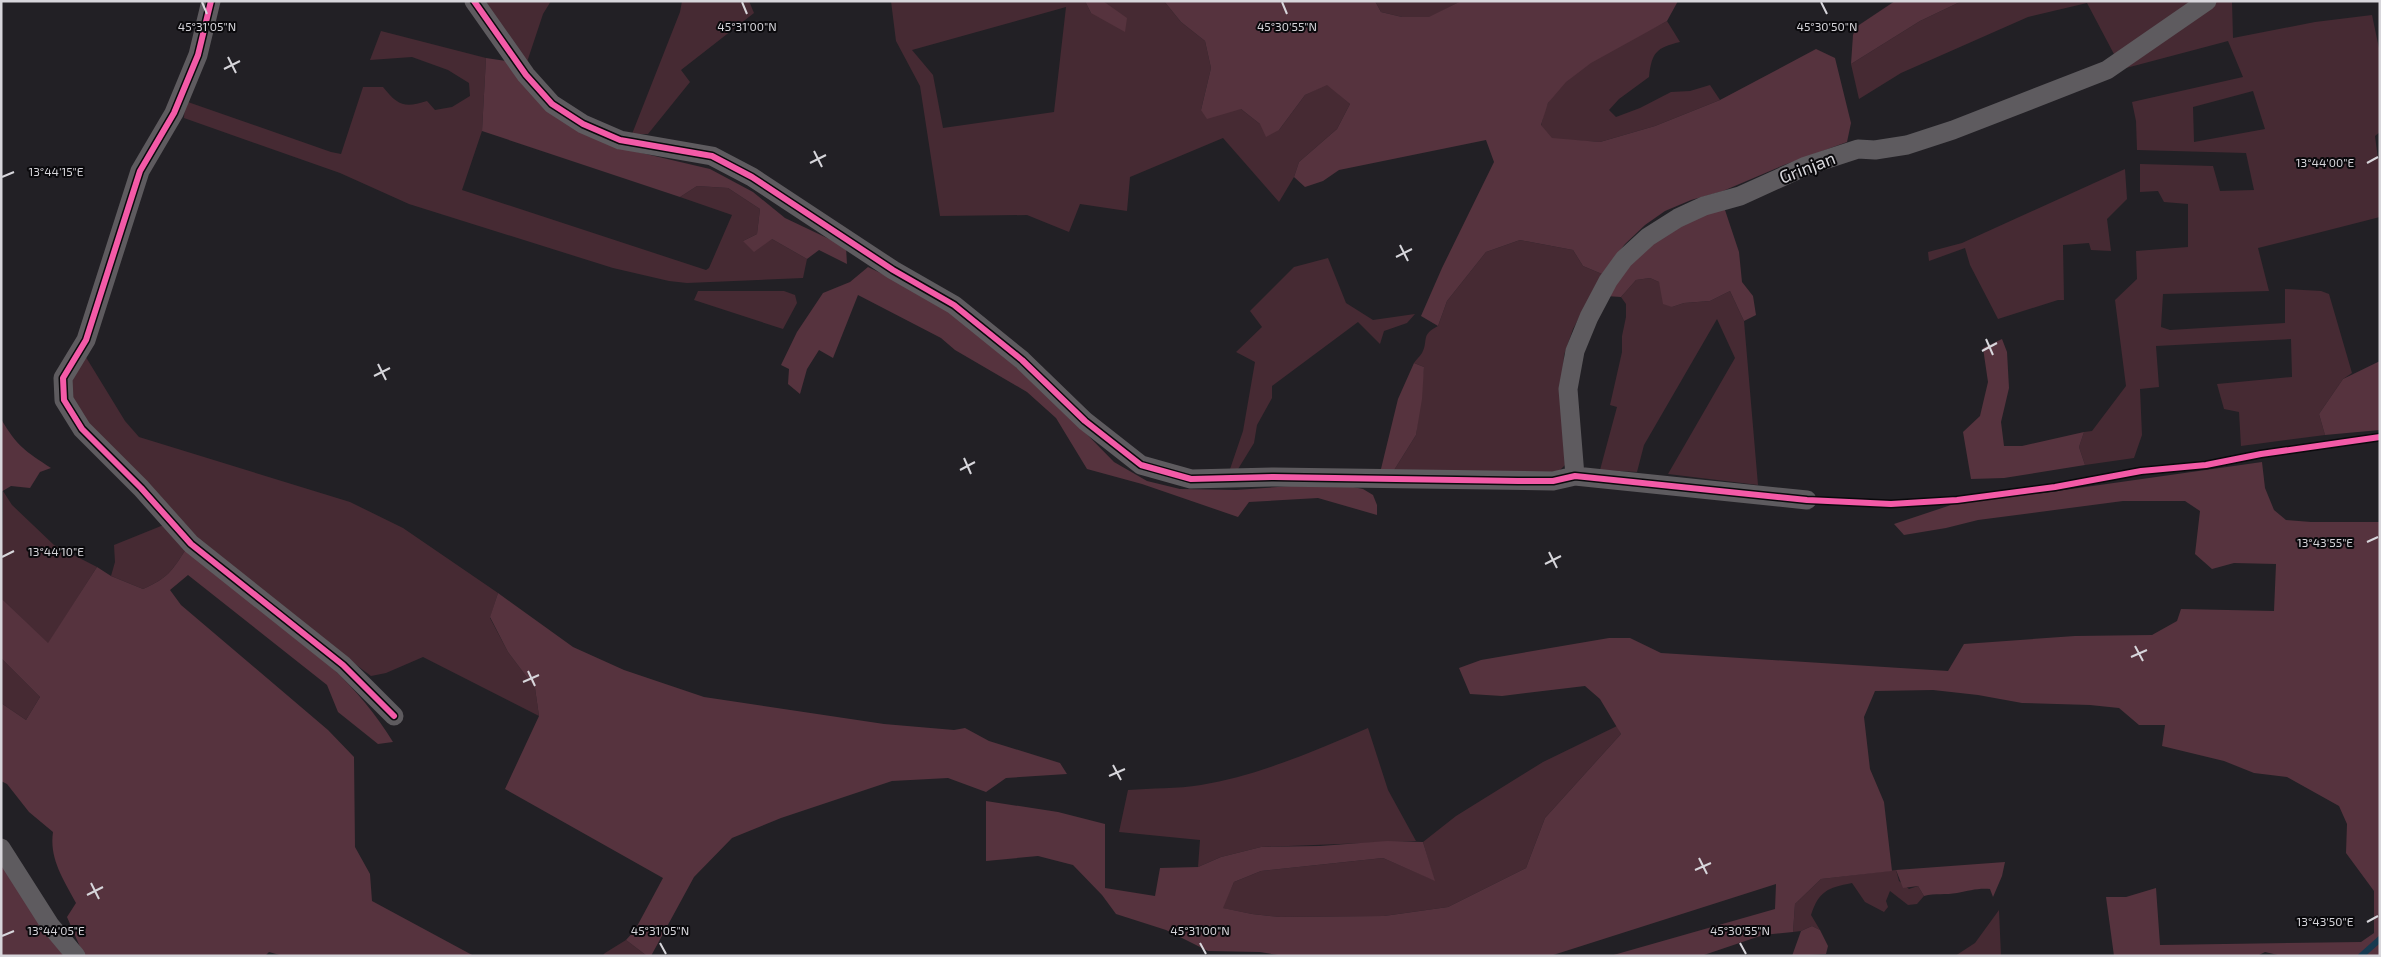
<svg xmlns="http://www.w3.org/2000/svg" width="2381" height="957" viewBox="0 0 2381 957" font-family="'Exo 2',sans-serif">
	<rect width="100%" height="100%" fill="#222025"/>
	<path fill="#462a33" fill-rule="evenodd" d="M 485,1 L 551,1 L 543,14 L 526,65 Z
		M 682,1 L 749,1 L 754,13 L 681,70 L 690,82 L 648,134 L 632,134 L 680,12 Z
		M 891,1 L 1085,1 L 1091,13 L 1103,1 L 1164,1 L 1181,22 L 1205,41 L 1211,68 L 1201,110 L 1241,109 L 1260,124 L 1279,130 L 1305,95 L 1327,84 L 1350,104 L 1337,129 L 1299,162 L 1294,177 L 1279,202 L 1223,138 L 1130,177 L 1127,211 L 1080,204 L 1069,232 L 1027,215 L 940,216 L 920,86 L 896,41 ZM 1066,7 L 1054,112 L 943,128 L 933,75 L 912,50 Z
		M 1375,1 L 1461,1 L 1429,18 L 1402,17 L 1381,12 Z
		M 1962,1 L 2195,1 L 2115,56 L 2087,3 L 2028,17 L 1901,73 L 1859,99 L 1851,64 L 1920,21 Z
		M 2216,1 L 2232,1 L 2233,38 L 2315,22 L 2372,15 L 2380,53 L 2380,132 L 2375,136 L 2378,159 L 2380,158 L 2380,217 L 2258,248 L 2269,291 L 2163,294 L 2161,327 L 2170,330 L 2285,323 L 2285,289 L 2321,291 L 2329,294 L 2352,373 L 2343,379 L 2319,414 L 2325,435 L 2241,446 L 2239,412 L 2224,409 L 2217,384 L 2292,377 L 2291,339 L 2156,346 L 2159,387 L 2140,389 L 2142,435 L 2134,458 L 2085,465 L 2079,447 L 2084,432 L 2092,431 L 2126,386 L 2115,300 L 2137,279 L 2136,251 L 2188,247 L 2188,204 L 2164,202 L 2158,191 L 2140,192 L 2140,164 L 2213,166 L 2220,191 L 2254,190 L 2246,153 L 2137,150 L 2136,121 L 2132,102 L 2243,77 L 2228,41 L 2126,68 ZM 2253,91 L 2265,129 L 2194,142 L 2193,107 Z
		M 1667,21 L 1680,42 C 1656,48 1652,52 1649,77 L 1619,99 L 1609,110 L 1616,117 L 1640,108 L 1671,92 L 1690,91 L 1710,85 L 1720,100 L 1655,126 L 1600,142 L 1552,139 L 1541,126 C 1543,119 1544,110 1548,103 C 1566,69 1633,39 1667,21 Z
		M 381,31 L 486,58 L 482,131 L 462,190 L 706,270 L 709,268 L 732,215 L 680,197 L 697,186 L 728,188 L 760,209 L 757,234 L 743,241 L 772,239 L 807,259 L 803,278 L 687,283 L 669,281 L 613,268 L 409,204 L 340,173 L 184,118 L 185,101 L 331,152 L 341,154 L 363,87 L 383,87 C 398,106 405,108 427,101 L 435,110 L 452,107 L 470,96 L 469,83 L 448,70 L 412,57 L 370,60 Z
		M 2125,169 L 2127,199 L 2107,219 L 2111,251 L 2091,250 L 2089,243 L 2063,245 L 2064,300 L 2058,300 L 1998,319 L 1970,265 L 1965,248 L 1929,261 L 1928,252 L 1962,243 Z
		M 1520,240 L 1573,250 L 1583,266 L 1602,274 L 1573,329 L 1564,355 L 1561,408 L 1565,465 L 1559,471 L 1535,474 L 1391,475 L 1416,435 L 1424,367 L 1414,363 C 1416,360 1420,356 1422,353 C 1429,340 1420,335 1438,326 L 1447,301 L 1486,252 Z
		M 1328,258 L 1346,303 L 1373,320 L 1415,314 L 1407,323 L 1384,331 L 1380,344 L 1358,322 L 1272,386 L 1272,398 L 1257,425 L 1254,443 L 1235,474 L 1228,475 L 1243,431 L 1255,362 L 1236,352 L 1262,327 L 1250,311 L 1294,267 Z
		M 1650,278 L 1659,282 L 1672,307 L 1684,303 L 1710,301 L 1730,291 L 1744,321 L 1758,485 L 1668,474 L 1735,358 L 1717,319 L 1644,445 L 1637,472 L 1600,470 L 1617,407 L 1610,405 L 1622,352 L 1622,336 L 1626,317 L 1626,304 L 1621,297 L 1636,280 Z
		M 698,291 L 784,291 L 795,295 L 797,303 L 783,329 L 694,300 Z
		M 84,354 L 125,421 L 139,437 L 350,502 L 403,528 L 498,593 L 490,618 L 508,652 L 535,688 L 539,716 L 423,657 L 386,673 L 371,676 L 220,562 L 86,427 L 70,400 L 68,382 Z
		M 3,491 L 12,505 L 54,545 L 97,567 L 48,644 L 1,598 Z
		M 166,524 L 186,549 C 172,571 168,578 143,589 L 111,576 L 115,562 L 114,545 Z
		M 1,658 L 40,697 L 26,720 L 1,703 Z
		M 1617,726 L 1621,734 L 1545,818 L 1526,868 L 1448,907 L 1384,916 L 1280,917 L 1252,914 L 1222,908 L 1234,882 L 1261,871 L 1383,858 L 1434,880 L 1423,842 L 1456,816 L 1543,762 Z
		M 1368,728 L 1388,790 L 1416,841 L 1261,847 L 1221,857 L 1198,867 L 1200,840 L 1119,832 L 1128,790 C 1152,788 1177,789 1201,785 C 1260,775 1314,751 1368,728 Z
		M 1896,870 L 1899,881 L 1909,889 L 1918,886 L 1924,896 L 1917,904 L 1908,905 L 1890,891 L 1886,901 L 1888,907 L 1884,912 L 1865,902 L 1852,883 C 1827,888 1819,891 1811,915 L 1820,930 L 1812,926 L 1801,931 L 1793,932 L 1795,904 L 1821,879 Z
		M 1999,910 L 2001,956 L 1955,956 L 1975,943 Z
		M 626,940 L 647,956 L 602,956 L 605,953 Z"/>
	<path fill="#56333e" d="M 1085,1 L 1103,1 L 1127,18 L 1125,32 L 1091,13 Z
		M 1164,1 L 1375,1 L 1381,12 L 1402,17 L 1429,17 L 1461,1 L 1678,1 L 1667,21 L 1591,63 L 1566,82 L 1548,103 L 1541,125 L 1552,138 L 1600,142 L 1655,126 L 1720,100 L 1816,49 L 1835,58 L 1851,123 L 1847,142 L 1784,165 L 1723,191 L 1691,200 L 1665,211 L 1645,225 L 1625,244 L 1602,274 L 1583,266 L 1573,250 L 1520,240 L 1486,252 L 1447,301 L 1438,326 L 1421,316 L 1442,268 L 1494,162 L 1486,140 L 1339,170 L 1323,181 L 1305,187 L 1294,177 L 1299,162 L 1337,129 L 1350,104 L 1327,85 L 1305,95 L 1279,130 L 1266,137 L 1260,124 L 1241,109 L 1207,119 L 1201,110 L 1211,68 L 1205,41 L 1181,22 Z
		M 1895,1 L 1962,1 L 1920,21 L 1851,64 L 1853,35 L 1856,27 Z
		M 486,58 L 506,61 L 629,150 L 710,169 L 753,192 L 785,218 L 846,247 L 847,264 L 819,250 L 807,259 L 772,239 L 754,252 L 743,241 L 757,234 L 760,209 L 728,188 L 697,186 L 680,197 L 482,131 Z
		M 1724,207 L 1739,252 L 1742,282 L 1753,296 L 1756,315 L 1744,321 L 1730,291 L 1710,301 L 1684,303 L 1672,307 L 1663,304 L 1659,282 L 1650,278 L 1636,280 L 1621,297 L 1606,296 C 1619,277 1634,258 1651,243 C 1671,225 1700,216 1724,207 Z
		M 868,267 L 893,279 L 957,313 L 1065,412 L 1114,462 L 1147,481 L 1180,489 L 1236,490 L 1292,486 L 1353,487 L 1363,489 L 1373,495 L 1377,505 L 1377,515 L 1318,498 L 1249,502 L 1238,517 L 1142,484 L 1087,469 L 1056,418 L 1027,392 L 955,350 L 941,338 L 858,295 L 833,358 L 819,350 L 807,369 L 800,394 L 788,384 L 789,369 L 781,365 L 797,332 L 823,293 L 850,282 Z
		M 2002,339 L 2007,352 L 2009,388 L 2001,422 L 2004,446 L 2022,446 L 2084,432 L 2079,447 L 2085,465 L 2004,478 L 1971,479 L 1963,432 L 1980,416 L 1988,382 L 1983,348 Z
		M 2380,361 L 2380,430 L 2325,435 L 2319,414 L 2343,379 Z
		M 1414,363 L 1424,367 L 1422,399 L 1416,435 L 1391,475 L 1380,473 L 1398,399 Z
		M 1,419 C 17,446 25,451 51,468 L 40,472 L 30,488 L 11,486 L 1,492 Z
		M 2262,462 L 2265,488 L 2274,510 L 2286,520 L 2311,522 L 2380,522 L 2380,956 L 2282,956 L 2265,952 L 2257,956 L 2114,956 L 2106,897 L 2126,897 L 2156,888 L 2160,945 L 2361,942 L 2374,933 L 2374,891 L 2346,853 L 2347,824 L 2339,806 L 2287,777 L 2254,773 L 2224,761 L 2162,746 L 2165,725 L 2139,725 L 2119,708 L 2090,705 L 2022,703 L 1978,695 L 1933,690 L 1875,691 L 1864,717 L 1870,769 L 1884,802 L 1892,871 L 1821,879 L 1795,904 L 1793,932 L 1763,935 L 1701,956 L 1610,956 L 1775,909 L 1776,884 L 1550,956 L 1284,956 L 1260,952 L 1208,951 L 1166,930 L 1116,914 L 1102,895 L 1073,865 L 1038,856 L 986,861 L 986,801 L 1058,812 L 1105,824 L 1105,888 L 1155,896 L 1160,868 L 1198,867 L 1221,857 L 1261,847 L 1320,846 L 1387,841 L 1423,842 L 1435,881 L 1383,858 L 1261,871 L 1234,882 L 1223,908 L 1252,914 L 1280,917 L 1384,916 L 1448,907 L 1526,868 L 1545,818 L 1621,734 L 1600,699 L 1585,686 L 1502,696 L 1470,694 L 1459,668 L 1481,660 L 1609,638 L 1630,638 L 1661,653 L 1948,671 L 1964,644 L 2075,636 L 2152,635 L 2177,621 L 2181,609 L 2274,611 L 2276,564 L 2234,563 L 2212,569 L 2195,554 L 2200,511 L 2185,501 L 2123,501 L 1978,520 L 1946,528 L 1904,535 L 1894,524 L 1954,504 L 1985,498 L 2043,493 Z
		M 186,549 C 257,605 347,665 393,742 L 378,744 L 338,712 L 327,685 L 188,575 L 170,590 L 181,605 L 328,730 L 354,757 L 355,847 L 370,874 L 372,901 L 474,956 L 283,956 L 269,952 L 265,956 L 84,956 L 67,917 L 76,903 C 64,880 49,859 53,832 L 29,812 L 7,784 L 1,781 L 1,703 L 26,720 L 40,697 L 1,658 L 1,598 L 48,643 L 97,567 L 111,576 L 143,589 C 168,578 172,571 186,549 Z
		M 498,593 L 573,647 L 624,670 L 704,697 L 884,724 L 954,730 L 965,728 L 989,741 L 1060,763 L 1067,774 L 1006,778 L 986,792 L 948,778 L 892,781 L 781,818 L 732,838 L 694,877 L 651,956 L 647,956 L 626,940 L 635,930 L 663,878 L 505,789 L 539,716 L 535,688 L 508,652 L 490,617 Z
		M 1,861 L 70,956 L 1,956 Z
		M 2005,862 L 2002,876 L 1993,897 L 1990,889 C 1977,888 1969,891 1957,893 C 1946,895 1935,893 1924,896 L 1918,886 L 1903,888 L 1896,870 Z
		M 1812,926 L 1820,930 L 1828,946 L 1826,954 L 1792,956 L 1801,931 Z"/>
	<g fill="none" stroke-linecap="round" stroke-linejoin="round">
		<path stroke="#173a50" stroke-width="6" d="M 2361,956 L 2380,939"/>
		<path stroke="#5e5b5f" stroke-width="19" d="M 211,1 L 198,55 L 174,113 L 140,171 L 86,340 L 63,378 L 64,400 L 82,429 L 141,488 L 191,544 L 343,665 L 394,716
			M 474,1 L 526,75 L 552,104 L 583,124 L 620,140 L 712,156 L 752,177 L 893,270 L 954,305 L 1022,360 L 1085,421 L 1141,465 L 1191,479 L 1274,477 L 1553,481 L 1575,476 L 1807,500
			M 1575,476 L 1568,389 L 1575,351 L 1589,317 L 1608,281 L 1624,259 L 1648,237 L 1678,218 L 1704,206 L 1740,196 L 1806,166 L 1858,149 L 1875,150 L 1907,145 L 1953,130 L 2107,70 L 2207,1
			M 1,848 L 50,925 L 76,956"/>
		<defs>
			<path id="cycleway" d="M 211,1 L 198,55 L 174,113 L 140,171 L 86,340 L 63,378 L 64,400 L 82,429 L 141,488 L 191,544 L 343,665 L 394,716
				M 474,1 L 526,75 L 552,104 L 583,124 L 620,140 L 712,156 L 752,177 L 893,270 L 954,305 L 1022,360 L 1085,421 L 1141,465 L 1191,479 L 1274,477 L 1518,481 L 1553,481 L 1575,476 L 1807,500 L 1891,504 L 1957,500 L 2055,487 L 2141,471 L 2206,465 L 2261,454 L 2380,437"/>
		</defs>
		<use href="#cycleway" stroke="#0a090c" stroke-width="9"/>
		<use href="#cycleway" stroke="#f35aa7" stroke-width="6"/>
	</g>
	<path fill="none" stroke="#d7d6db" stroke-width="2" d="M 202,2 L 207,14M 742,2 L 747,14M 1282,2 L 1287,14M 1821,2 L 1827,14M 228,57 L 236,73M 224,69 L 240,61M 814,151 L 822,167M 810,163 L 826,155M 2367,163 L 2378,157M 2,177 L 14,172M 1400,245 L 1408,261M 1396,257 L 1412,249M 1986,339 L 1993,355M 1982,351 L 1997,343M 378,364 L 386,380M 374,376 L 390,368M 964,458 L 971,474M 960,470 L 975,462M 2367,542 L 2378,537M 1549,552 L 1557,568M 2,557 L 14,551M 1545,564 L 1561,556M 2135,646 L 2143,661M 2131,657 L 2147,650M 528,671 L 535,686M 523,682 L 539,675M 1113,765 L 1121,780M 1109,776 L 1125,769M 1699,858 L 1707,874M 1695,870 L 1711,863M 91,883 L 99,899M 87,895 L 103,887M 2367,922 L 2378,916M 2,936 L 14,931M 660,943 L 666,954M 1200,943 L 1206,954M 1740,943 L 1746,954"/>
	<g text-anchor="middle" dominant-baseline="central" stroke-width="4" stroke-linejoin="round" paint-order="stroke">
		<g font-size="18" fill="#d7d6db" stroke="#0a090c">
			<text transform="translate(1807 167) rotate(-21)">Grinjan</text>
		</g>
	</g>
	<g font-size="12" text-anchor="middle" fill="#d7d6db" stroke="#0a090c" stroke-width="4" stroke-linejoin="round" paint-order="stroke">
		<text x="207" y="31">45°31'05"N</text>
		<text x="747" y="31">45°31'00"N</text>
		<text x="1287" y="31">45°30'55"N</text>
		<text x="1827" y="31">45°30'50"N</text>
		<text x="2325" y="167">13°44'00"E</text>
		<text x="56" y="176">13°44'15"E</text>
		<text x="2325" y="547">13°43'55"E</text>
		<text x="56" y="556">13°44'10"E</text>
		<text x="2325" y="926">13°43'50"E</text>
		<text x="660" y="935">45°31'05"N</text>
		<text x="1200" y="935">45°31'00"N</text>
		<text x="1740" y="935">45°30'55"N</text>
		<text x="56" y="935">13°44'05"E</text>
	</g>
	<rect width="2381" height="957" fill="none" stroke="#d7d6db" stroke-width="5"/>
</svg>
